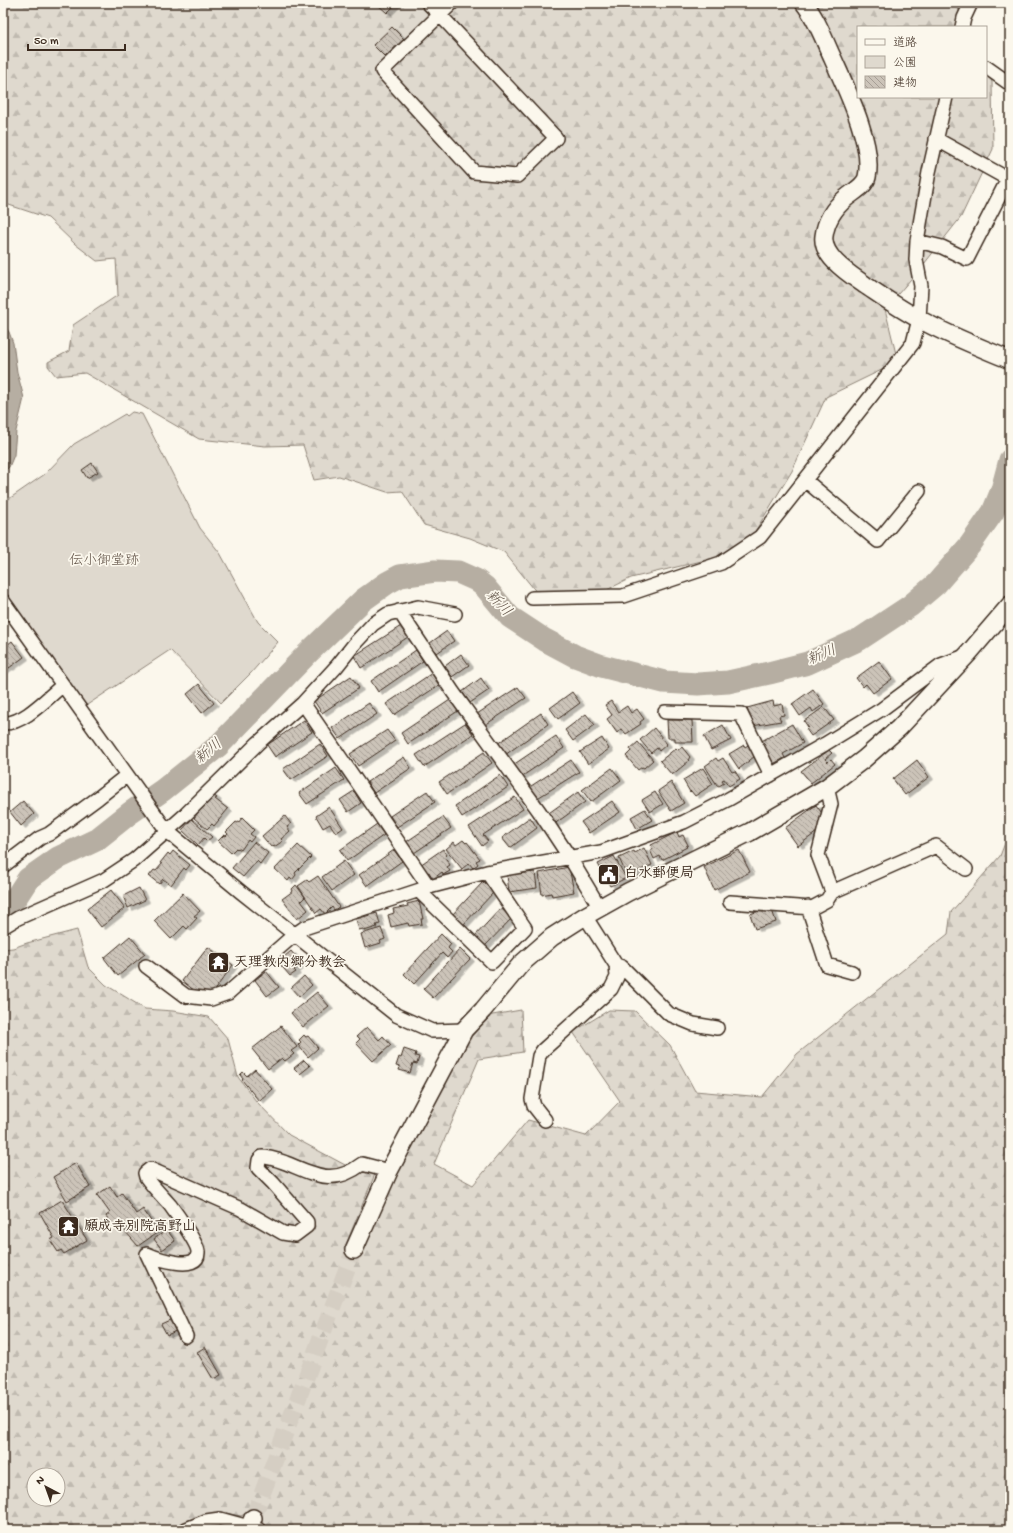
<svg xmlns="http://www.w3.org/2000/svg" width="1013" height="1533" viewBox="0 0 1013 1533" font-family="'Gochi Hand','Klee One',sans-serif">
	<defs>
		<pattern id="forest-firs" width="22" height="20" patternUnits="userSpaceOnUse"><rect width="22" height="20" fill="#dfd9ce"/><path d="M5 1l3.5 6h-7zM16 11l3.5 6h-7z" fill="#c0bab0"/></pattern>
		<pattern id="building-back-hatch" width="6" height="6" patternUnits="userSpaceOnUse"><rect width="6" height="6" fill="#ccc4b9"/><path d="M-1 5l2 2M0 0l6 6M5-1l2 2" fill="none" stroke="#a79f96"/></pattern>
		<filter id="shadow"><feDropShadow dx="4.5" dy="2.5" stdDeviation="0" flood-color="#0004"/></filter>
	</defs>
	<rect width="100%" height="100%" fill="#fbf7ec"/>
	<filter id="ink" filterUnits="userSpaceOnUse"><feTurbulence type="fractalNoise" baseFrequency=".025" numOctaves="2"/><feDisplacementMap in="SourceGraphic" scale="8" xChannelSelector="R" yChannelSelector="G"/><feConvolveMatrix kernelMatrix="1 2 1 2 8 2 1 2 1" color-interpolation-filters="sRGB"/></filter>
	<g filter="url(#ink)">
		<path fill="#dfd9ce" stroke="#8d8276" d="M 132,412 L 142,414 L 200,528 L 220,553 L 258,622 L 278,642 L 251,673 L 221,703 L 170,650 L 84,707 L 3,592 L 3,503 L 45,474 L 74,444 L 125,414 L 127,416 Z"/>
		<path fill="url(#forest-firs)" stroke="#8d8276" fill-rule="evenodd" d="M 3,3 L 955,3 L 968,27 L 858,27 L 858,97 L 986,97 L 986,69 L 992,82 L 993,149 L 961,217 L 924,264 L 885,309 L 898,362 L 826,397 L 792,471 L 743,551 L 631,578 L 590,598 L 542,599 L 504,552 L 470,538 L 424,525 L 402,491 L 387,492 L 339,476 L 314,480 L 303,445 L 265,446 L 199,439 L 85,373 L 56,376 L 48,366 L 48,362 L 69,351 L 73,325 L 118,295 L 116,259 L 97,261 L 75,244 L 48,218 L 3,203 Z
			M 1010,830 L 1010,1530 L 265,1530 L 260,1522 L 249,1512 L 241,1516 L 219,1512 L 202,1517 L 174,1530 L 3,1530 L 3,949 L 13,948 L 27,943 L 77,930 L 88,967 L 106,985 L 145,1009 L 173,1011 L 209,1017 L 228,1039 L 238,1077 L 256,1101 L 289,1135 L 347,1166 L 375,1174 L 344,1249 L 362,1253 L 393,1145 L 447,1048 L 487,1016 L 521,1010 L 523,1052 L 479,1059 L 434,1164 L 473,1185 L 528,1120 L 586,1136 L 620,1101 L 573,1032 L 609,1010 L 635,1011 L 670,1045 L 695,1091 L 762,1097 L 797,1054 L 948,934 L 951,912 L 1000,856 ZM 34,1475 L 58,1475 L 58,1499 L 34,1499 Z"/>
		<path fill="#b6aea2" stroke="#85796d" d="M 3,324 L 9,332 L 13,343 L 17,372 L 24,398 L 16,431 L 14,455 L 9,467 L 3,473 Z"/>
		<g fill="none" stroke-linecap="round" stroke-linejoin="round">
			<path stroke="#b6aea2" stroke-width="23" d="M 3,904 L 15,899 L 28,879 L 58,858 L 96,840 L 130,813 L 163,790 L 218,746 L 308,653 L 363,600 L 387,583 L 400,576 L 435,571 L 458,572 L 476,580 L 485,587 L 510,617 L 545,640 L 575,656 L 602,666 L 664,682 L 698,684 L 728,682 L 769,673 L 808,663 L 860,639 L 910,606 L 936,584 L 970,545 L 993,512 L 1002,490 L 1010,460"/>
		</g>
		<path fill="url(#building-back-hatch)" stroke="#3b2a1e" filter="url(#shadow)" d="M 376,3 L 397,3 L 387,13 Z
			M 392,27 L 404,39 L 385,57 L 373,45 Z
			M 92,463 L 98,472 L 87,478 L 82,470 Z
			M 401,626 L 408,637 L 361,668 L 354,656 Z
			M 447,631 L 454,641 L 437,653 L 430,643 Z
			M 12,641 L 24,657 L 9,668 L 8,667 L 3,671 L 3,648 Z
			M 416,650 L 423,661 L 378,692 L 371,681 Z
			M 461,654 L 469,665 L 452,677 L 445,666 Z
			M 879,661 L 892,679 L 873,693 L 866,684 L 863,687 L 856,678 Z
			M 432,673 L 439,685 L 394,715 L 386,704 Z
			M 351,676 L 359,688 L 322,713 L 314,701 Z
			M 481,678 L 489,690 L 470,703 L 462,692 Z
			M 199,684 L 214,703 L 202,713 L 187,694 Z
			M 518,687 L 526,698 L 485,725 L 477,714 Z
			M 813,689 L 824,704 L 813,712 L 811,708 L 800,716 L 792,704 Z
			M 572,692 L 580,703 L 558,719 L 550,708 Z
			M 450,700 L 458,711 L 408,744 L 401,733 Z
			M 611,701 L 618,712 L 627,706 L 631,713 L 637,709 L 644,719 L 640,722 L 641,724 L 626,734 L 622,729 L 617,733 L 607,719 L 612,715 L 605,705 Z
			M 773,701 L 774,706 L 782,704 L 784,715 L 779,716 L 781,721 L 752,726 L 747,708 Z
			M 369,703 L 377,714 L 340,739 L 332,728 Z
			M 824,707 L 834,720 L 811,736 L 806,729 L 808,727 L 804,721 Z
			M 541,713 L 548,724 L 505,755 L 497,744 Z
			M 586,714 L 595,725 L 573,741 L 565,730 Z
			M 304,720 L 312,732 L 275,757 L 267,745 Z
			M 667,720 L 692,720 L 693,742 L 675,742 L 675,738 L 668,738 Z
			M 465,723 L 473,734 L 424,767 L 416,755 Z
			M 792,724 L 803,743 L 783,754 L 785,758 L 771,765 L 758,743 Z
			M 723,725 L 731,740 L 711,750 L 704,736 Z
			M 654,728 L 667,744 L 659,751 L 657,748 L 651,753 L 640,740 Z
			M 387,730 L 395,741 L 358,766 L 350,754 Z
			M 556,736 L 564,748 L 521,777 L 513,765 Z
			M 602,738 L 609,749 L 588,764 L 580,752 Z
			M 638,742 L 653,760 L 644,768 L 642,767 L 638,770 L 626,756 L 631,751 L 630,749 Z
			M 320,744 L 328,756 L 291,780 L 283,769 Z
			M 744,745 L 745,747 L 748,745 L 755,756 L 739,769 L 729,754 Z
			M 682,747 L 690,757 L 688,760 L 689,761 L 672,775 L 660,761 L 676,748 L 678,750 Z
			M 829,750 L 832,753 L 825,759 L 828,762 L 831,759 L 835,764 L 811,783 L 801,771 Z
			M 484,752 L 492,763 L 447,794 L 439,782 Z
			M 404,757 L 411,768 L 374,793 L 367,782 Z
			M 716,758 L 718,761 L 723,758 L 732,772 L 735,771 L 740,779 L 729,786 L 724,779 L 722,780 L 724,783 L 719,786 L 717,785 L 705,766 Z
			M 571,760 L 579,772 L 536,799 L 528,788 Z
			M 917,760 L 929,777 L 905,795 L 893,779 Z
			M 336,768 L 344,780 L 307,804 L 299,793 Z
			M 612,768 L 621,780 L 591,802 L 582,790 Z
			M 703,768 L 713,784 L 695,796 L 691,791 L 690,792 L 683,780 Z
			M 500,775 L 508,787 L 462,817 L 455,806 Z
			M 671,782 L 684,803 L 671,811 L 658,791 Z
			M 354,791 L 361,803 L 348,812 L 340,800 Z
			M 427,791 L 435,802 L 397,827 L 390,816 Z
			M 578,792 L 585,802 L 553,825 L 546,815 Z
			M 655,792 L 663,804 L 650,812 L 642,800 Z
			M 212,794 L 217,798 L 215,799 L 228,809 L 214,826 L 212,824 L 207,829 L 194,818 Z
			M 515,797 L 523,809 L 483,835 L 488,841 L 482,846 L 469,827 Z
			M 23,801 L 34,814 L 21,826 L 10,812 Z
			M 612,801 L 620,812 L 589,833 L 581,822 Z
			M 816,805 L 829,823 L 798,846 L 785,828 Z
			M 329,807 L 343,828 L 336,833 L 330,824 L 323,828 L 316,816 Z
			M 645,809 L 652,820 L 637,829 L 631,817 Z
			M 285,816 L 291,824 L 287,827 L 290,831 L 281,839 L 283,841 L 274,847 L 273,846 L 271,847 L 262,836 Z
			M 443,817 L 451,828 L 414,853 L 406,842 Z
			M 530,817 L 537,828 L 510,848 L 502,838 Z
			M 242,818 L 254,830 L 250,834 L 254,837 L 250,842 L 248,840 L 241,850 L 238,848 L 237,849 L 236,848 L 231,853 L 218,841 L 224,835 L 226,836 L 228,834 L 226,832 L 236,822 L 238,823 Z
			M 192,819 L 212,837 L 207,841 L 204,838 L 198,845 L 182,830 Z
			M 377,824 L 384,835 L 347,861 L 340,850 Z
			M 677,832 L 679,837 L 683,835 L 688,845 L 686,846 L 687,847 L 662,860 L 660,856 L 654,859 L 650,850 L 653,849 L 651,845 Z
			M 463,840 L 466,843 L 467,842 L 480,859 L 476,861 L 478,864 L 473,868 L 469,863 L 462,869 L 446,849 L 454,842 L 456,845 Z
			M 254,842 L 268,853 L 260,864 L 257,861 L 243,877 L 232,868 Z
			M 298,845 L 311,857 L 295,873 L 296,875 L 292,880 L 290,878 L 288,881 L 275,869 Z
			M 644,848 L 652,865 L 627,876 L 619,858 L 634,851 L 635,853 Z
			M 443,849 L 447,855 L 445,857 L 450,865 L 447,867 L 450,871 L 443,875 L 442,872 L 433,879 L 429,872 L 426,874 L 420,865 Z
			M 394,850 L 402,861 L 367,886 L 359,875 Z
			M 739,850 L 750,872 L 714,890 L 704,867 Z
			M 173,851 L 190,865 L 186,870 L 184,868 L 171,885 L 163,879 L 159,884 L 149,876 L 154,870 L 156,871 L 162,864 L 160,863 L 168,853 L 170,855 Z
			M 614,856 L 626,878 L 610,886 L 598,864 Z
			M 344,861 L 354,875 L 332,891 L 322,877 Z
			M 569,867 L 574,892 L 552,896 L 551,893 L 542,895 L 539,873 Z
			M 535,872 L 537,888 L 509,892 L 507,875 Z
			M 318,876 L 339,907 L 334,910 L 332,907 L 325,914 L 321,909 L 316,913 L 298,886 L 307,880 L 309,882 Z
			M 483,882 L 494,892 L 462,926 L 451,916 Z
			M 296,885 L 305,897 L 301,901 L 308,910 L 297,919 L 282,899 L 293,891 L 292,889 Z
			M 139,888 L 145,900 L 128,908 L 123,896 Z
			M 111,890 L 125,908 L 101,927 L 87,909 Z
			M 183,893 L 200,911 L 194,916 L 197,918 L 187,929 L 184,926 L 171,939 L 154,921 Z
			M 419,901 L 423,919 L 421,919 L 422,924 L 409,926 L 408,923 L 391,927 L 388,915 L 394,913 L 393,909 L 408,906 L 407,904 Z
			M 771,907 L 776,922 L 755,929 L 750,914 Z
			M 501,908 L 512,918 L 484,947 L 474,937 Z
			M 377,913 L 380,924 L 376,925 L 377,927 L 364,931 L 363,929 L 359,930 L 356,919 Z
			M 381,928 L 385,939 L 380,941 L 381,943 L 365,948 L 361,934 Z
			M 441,934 L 451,944 L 448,948 L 452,952 L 447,958 L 442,953 L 414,984 L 404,974 Z
			M 130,936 L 145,954 L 118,976 L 104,958 Z
			M 208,947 L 233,965 L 207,1000 L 182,981 Z
			M 460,949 L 470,959 L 433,998 L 423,989 Z
			M 291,951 L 302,964 L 294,970 L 296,972 L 290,976 L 278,962 Z
			M 266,971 L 279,987 L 267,996 L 255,980 Z
			M 304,976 L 312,985 L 299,997 L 291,988 Z
			M 317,992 L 329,1006 L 303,1027 L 291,1013 Z
			M 281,1026 L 297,1047 L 291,1051 L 294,1054 L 285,1061 L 282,1058 L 268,1069 L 252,1049 Z
			M 367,1027 L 379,1040 L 383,1036 L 391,1045 L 373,1061 L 356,1043 L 360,1039 L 357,1036 Z
			M 304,1035 L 306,1037 L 308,1036 L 318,1048 L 308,1057 L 298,1045 L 301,1042 L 299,1040 Z
			M 404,1049 L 416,1053 L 415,1056 L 419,1057 L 417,1064 L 413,1063 L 410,1073 L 399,1070 L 400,1067 L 396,1066 L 399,1057 L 401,1058 Z
			M 304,1060 L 310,1066 L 300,1074 L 294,1068 Z
			M 255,1069 L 272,1089 L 259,1101 L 242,1080 L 243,1079 L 240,1075 L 243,1072 L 247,1076 Z
			M 76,1163 L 90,1187 L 67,1201 L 53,1177 Z
			M 110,1186 L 117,1197 L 122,1193 L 136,1214 L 143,1209 L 158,1232 L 138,1246 L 125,1231 L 128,1229 L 123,1223 L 119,1226 L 117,1222 L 112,1225 L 106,1216 L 110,1213 L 97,1195 Z
			M 62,1200 L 87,1240 L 64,1254 L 61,1250 L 58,1252 L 50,1240 L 54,1238 L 40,1213 Z
			M 167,1230 L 175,1241 L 162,1250 L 154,1239 Z
			M 172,1319 L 178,1330 L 167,1335 L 161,1324 Z
			M 205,1347 L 221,1375 L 213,1379 L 197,1352 Z"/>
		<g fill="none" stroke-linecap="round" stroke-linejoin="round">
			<path stroke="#d5cec3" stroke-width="17" stroke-dasharray="17 8" stroke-linecap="butt" d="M 253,1518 L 354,1250"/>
			<defs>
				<path id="minor" d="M 428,3 L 440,15 L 556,138 L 517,176 L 474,172 L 382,71 L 452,3
					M 962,27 L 964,18 L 971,3
					M 986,67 L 1010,84
					M 936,139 L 1010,180
					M 917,241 L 942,247 L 967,259 L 1008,179
					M 805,480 L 878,541 L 919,491
					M 532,598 L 623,596 L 721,563 L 760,537 L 913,343 L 919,319 L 921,286 L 916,260 L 917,241 L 929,172 L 946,97
					M 3,601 L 167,831 L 241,892 L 396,1015 L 432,1031 L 464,1030
					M 399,611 L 453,692 L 539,811 L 570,858 L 600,908
					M 303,703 L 429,887
					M 665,712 L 741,714 L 771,775
					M 3,723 C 23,725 48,697 63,685
					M 3,866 L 40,838 L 49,834 L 98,798 L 127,775
					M 419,891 L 492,962 L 525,928 L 487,872
					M 832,892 L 936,846 L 966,869
					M 730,902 L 812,908 L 827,900 L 832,892 L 818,855 L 831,804 L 827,787
					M 808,907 L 827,965 L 852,972
					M 3,927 L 18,918 L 104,880 L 134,860 L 185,815 L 258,743 L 303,703 L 337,666 L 356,642 L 373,624 L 388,614 L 418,607 L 455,614
					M 616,965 L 622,967 L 669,1014 L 693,1024 L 717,1028
					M 146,966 L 186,996 L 211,999 L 228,993 L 294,935 L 304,928 L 429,887 L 487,872 L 601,852 L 684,822 L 727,800 L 825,744 L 882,709 L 941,665 L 965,656
					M 545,1120 L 534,1106 L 532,1099 L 539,1056 L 543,1050 L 611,989 L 617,977 L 616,965 L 585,916
					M 186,1336 L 147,1254 C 156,1258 199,1273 198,1252 C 198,1244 176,1213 170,1205 C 162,1196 153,1187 146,1177 L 145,1173 L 150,1169 L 241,1209 L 283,1233 L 295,1235 L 307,1226 L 307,1222 L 273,1183 L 258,1168 L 259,1160 L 262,1157 C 271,1157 278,1160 286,1163 C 316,1175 333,1186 362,1164 L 389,1171
					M 184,1530 L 206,1521 L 220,1519 L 260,1530"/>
				<path id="tertiary" d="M 804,3 C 817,19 824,40 833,59 C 846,88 874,145 867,177 C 865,186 853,192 846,198 C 834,208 826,220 824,236 C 821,257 851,275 865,285 C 883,297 900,309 919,319 C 948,335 979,347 1010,360
					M 354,1250 L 389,1171 L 464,1030 L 483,1010 L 521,964 L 552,937 L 585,916 L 628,892 L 750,832 L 827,787 L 864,759 L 899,728 L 968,654 L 1010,605
					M 248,1530 L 253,1518"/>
			</defs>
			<use href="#minor" stroke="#3b2a1e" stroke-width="16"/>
			<use href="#tertiary" stroke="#3b2a1e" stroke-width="20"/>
			<use href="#minor" stroke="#fbf7ec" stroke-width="13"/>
			<use href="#tertiary" stroke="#fbf7ec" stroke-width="17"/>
		</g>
	</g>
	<defs>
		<symbol id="civic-square" viewBox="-11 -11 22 22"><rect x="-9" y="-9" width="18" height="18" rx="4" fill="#3b2a1e" stroke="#fbf7ec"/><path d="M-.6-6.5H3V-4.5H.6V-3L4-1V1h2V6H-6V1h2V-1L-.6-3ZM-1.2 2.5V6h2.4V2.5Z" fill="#fff"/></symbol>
		<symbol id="temple-square" viewBox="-11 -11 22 22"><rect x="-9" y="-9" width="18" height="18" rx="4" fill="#3b2a1e" stroke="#fbf7ec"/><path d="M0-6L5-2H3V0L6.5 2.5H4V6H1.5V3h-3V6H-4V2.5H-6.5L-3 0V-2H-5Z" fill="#fff"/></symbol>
	</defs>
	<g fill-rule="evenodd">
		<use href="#civic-square" x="596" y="862" width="25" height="25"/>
		<use href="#temple-square" x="206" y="950" width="25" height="25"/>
		<use href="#temple-square" x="56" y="1214" width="25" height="25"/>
	</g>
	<g text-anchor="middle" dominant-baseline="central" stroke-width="3.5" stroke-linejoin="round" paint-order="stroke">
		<g font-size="14" fill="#64564a" stroke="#fbf7ec">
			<text x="104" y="561">伝小御堂跡</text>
		</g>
		<g font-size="14" font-weight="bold" fill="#3b2a1e" stroke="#fbf7ec" text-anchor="start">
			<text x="624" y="874">白水郵便局</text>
			<text x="234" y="963">天理教内郷分教会</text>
			<text x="84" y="1227">願成寺別院高野山</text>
		</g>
		<g font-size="15" font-style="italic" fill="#605246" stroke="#fbf7ec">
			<text transform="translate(498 604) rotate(46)">新川</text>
			<text transform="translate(822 656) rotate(-23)">新川</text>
			<text transform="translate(209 752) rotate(-40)">新川</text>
		</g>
	</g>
	<rect width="1013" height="1533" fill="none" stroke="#fbf7ec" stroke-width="16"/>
	<rect x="8" y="8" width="997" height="1517" fill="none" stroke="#3b2a1e" stroke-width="1.5" filter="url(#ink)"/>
	<rect x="857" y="26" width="130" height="72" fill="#fbf7ec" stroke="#aea59a"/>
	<rect x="865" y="39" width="20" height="6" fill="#fbf7ec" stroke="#aea59a"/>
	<text x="893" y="46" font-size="12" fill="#3b2a1e">道路</text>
	<rect x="865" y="56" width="20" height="12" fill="#dfd9ce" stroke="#aea59a"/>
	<text x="893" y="66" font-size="12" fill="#3b2a1e">公園</text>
	<rect x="865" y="76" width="20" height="12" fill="url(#building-back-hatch)" stroke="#aea59a"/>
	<text x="893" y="86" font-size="12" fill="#3b2a1e">建物</text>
	<g transform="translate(46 1487) rotate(319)"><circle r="19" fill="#fbf7ec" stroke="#aea59a"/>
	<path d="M0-3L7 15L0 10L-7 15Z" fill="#3b2a1e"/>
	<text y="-6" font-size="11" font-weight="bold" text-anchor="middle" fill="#3b2a1e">N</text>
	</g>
	<path d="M28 44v6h97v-6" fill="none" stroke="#3b2a1e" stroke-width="2"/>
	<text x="34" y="44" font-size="12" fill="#3b2a1e" stroke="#fbf7ec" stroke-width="3" paint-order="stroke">50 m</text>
</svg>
